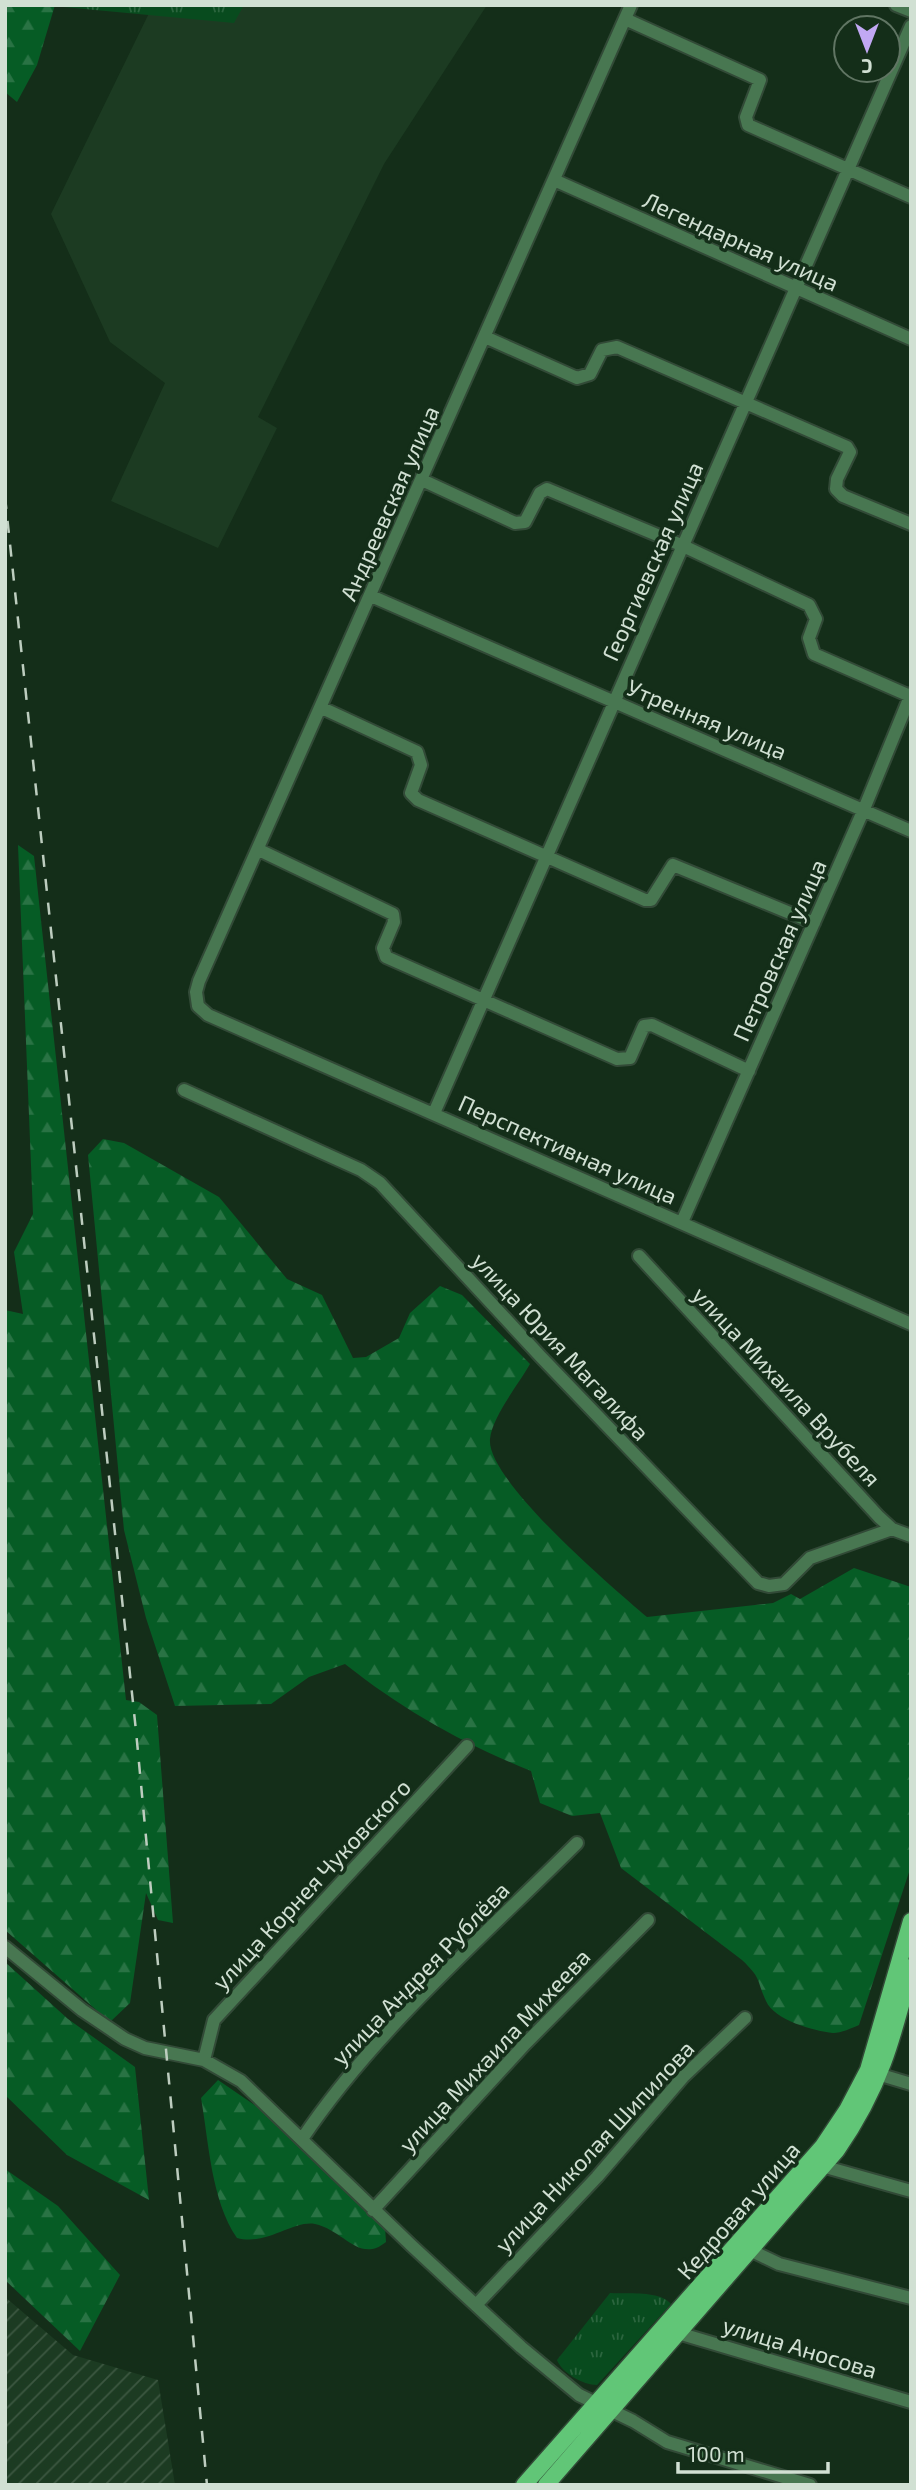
<svg xmlns="http://www.w3.org/2000/svg" width="916" height="2490" viewBox="0 0 916 2490" font-family="'Exo 2',sans-serif">
	<defs>
		<pattern id="industrial-furrows" width="10" height="10" patternUnits="userSpaceOnUse" patternTransform="scale(1.75)"><rect width="10" height="10" fill="#1c3b22"/><path d="M-1 1l2-2M0 10L10 0M9 11l2-2" fill="none" stroke="#3c5741"/></pattern>
		<pattern id="grass-tufts" width="24" height="20" patternUnits="userSpaceOnUse" patternTransform="scale(1.75)"><rect width="24" height="20" fill="#084b1e"/><path d="M3 7l-1-3M5 7V3M7 7l1-3M15 17l-1-3M17 17v-4M19 17l1-3" fill="none" stroke="#2b653e"/></pattern>
		<pattern id="forest-firs" width="22" height="20" patternUnits="userSpaceOnUse" patternTransform="scale(1.75)"><rect width="22" height="20" fill="#065c25"/><path d="M5 1l3.5 6h-7zM16 11l3.5 6h-7z" fill="#297344"/></pattern>
	</defs>
	<rect width="100%" height="100%" fill="#142e19"/>
	<path fill="#1c3b22" d="M 153,5 L 487,5 L 384,164 L 258,417 L 277,428 L 218,548 L 111,501 L 165,383 L 110,342 L 51,214 Z"/>
	<path fill="url(#industrial-furrows)" d="M 5,2297 L 73,2355 L 158,2380 L 175,2485 L 5,2485 Z"/>
	<path fill="url(#grass-tufts)" d="M 42,5 L 244,5 L 234,23 Z
		M 610,2293 C 627,2294 660,2290 671,2304 L 597,2385 C 583,2385 562,2373 557,2360 Z"/>
	<path fill="url(#forest-firs)" d="M 5,5 L 55,5 L 37,65 L 17,102 L 5,92 Z
		M 18,845 L 34,856 L 126,1700 L 139,1702 L 157,1715 L 173,1923 L 158,1920 L 146,1893 L 130,2003 L 110,2022 L 5,1930 L 5,1310 L 23,1314 L 14,1252 L 33,1214 Z
		M 103,1139 L 124,1143 L 219,1197 L 287,1279 L 322,1295 L 353,1358 L 366,1357 L 399,1338 L 410,1313 L 440,1286 L 462,1295 L 530,1364 C 518,1385 492,1417 490,1439 C 486,1480 614,1589 647,1617 L 773,1603 L 791,1594 L 800,1599 L 854,1568 L 911,1587 L 911,1866 L 859,2025 C 852,2028 841,2033 833,2033 C 814,2031 774,2020 766,2001 C 756,1979 762,1979 742,1960 L 621,1868 L 600,1813 L 572,1816 L 540,1803 L 531,1771 C 462,1743 403,1710 345,1664 L 309,1677 L 271,1704 L 175,1706 L 146,1618 L 124,1530 L 88,1155 Z
		M 5,1962 L 68,2019 L 135,2067 L 149,2200 L 67,2155 L 5,2095 Z
		M 218,2080 L 262,2110 L 385,2227 L 386,2242 C 359,2264 344,2230 315,2224 C 293,2220 267,2246 237,2238 C 211,2200 209,2143 201,2098 Z
		M 5,2169 L 58,2206 L 120,2275 L 80,2351 L 5,2280 Z"/>
	<g fill="none" stroke-linecap="round" stroke-linejoin="round">
		<defs>
			<path id="minor" d="M 631,5 L 199,981 L 196,992 L 198,1006 L 208,1015 L 911,1324
				M 896,5 L 911,11
				M 625,19 L 760,80 L 746,117 L 748,125 L 911,197
				M 554,180 L 911,339
				M 485,337 L 577,378 L 590,374 L 602,350 L 617,347 L 847,447 L 850,452 L 837,479 L 836,489 L 843,496 L 911,524
				M 422,480 L 515,523 L 525,522 L 540,493 L 547,489 L 681,545 L 809,605 L 816,619 L 809,638 L 814,654 L 910,696
				M 371,596 L 911,831
				M 322,708 L 417,752 L 421,765 L 411,793 L 418,800 L 645,900 L 651,900 L 673,865 L 814,923
				M 259,850 L 393,914 L 394,922 L 383,948 L 386,957 L 617,1059 L 630,1058 L 644,1026 L 652,1025 L 749,1071
				M 184,1090 L 361,1170 L 380,1183 L 541,1357 L 758,1583 L 769,1586 L 784,1584 L 810,1558 L 892,1529
				M 434,1113 L 911,26
				M 682,1222 L 864,809 L 911,694
				M 639,1256 L 879,1517 L 892,1529 L 911,1536
				M 5,1947 L 82,2010 L 125,2039 L 145,2048 L 204,2060 L 241,2081 L 412,2246 L 521,2347 L 579,2395 L 633,2421 L 667,2442 L 810,2485
				M 204,2060 L 214,2020 L 467,1746
				M 881,2075 L 911,2084
				M 302,2139 C 375,2030 484,1936 577,1843
				M 822,2166 L 911,2191
				M 373,2210 L 525,2044 L 648,1920
				M 750,2250 L 779,2264 L 911,2298
				M 476,2305 L 597,2177 L 683,2077 L 745,2018
				M 678,2333 L 911,2402"/>
			<path id="major" d="M 524,2485 L 823,2146 L 847,2110 L 868,2070 L 911,1921
				M 546,2485 L 837,2150 C 880,2088 893,2039 911,1967"/>
		</defs>
		<use href="#minor" stroke="#324a37" stroke-width="16"/>
		<use href="#major" stroke="#324a37" stroke-width="19"/>
		<use href="#minor" stroke="#487751" stroke-width="12"/>
		<use href="#major" stroke="#61c677" stroke-width="16"/>
		<path stroke="#bdcdbf" stroke-width="2.5" stroke-dasharray="12 12" stroke-linecap="butt" d="M 5,497 L 136,1731 L 207,2485"/>
	</g>
	<g text-anchor="middle" dominant-baseline="central" stroke-width="7" stroke-linejoin="round" paint-order="stroke">
		<g font-size="23" fill="#d1e0d3" stroke="#142e19">
			<text transform="translate(741 241) rotate(24)">Легендарная улица</text>
			<text transform="translate(389 503) rotate(-66)">Андреевская улица</text>
			<text transform="translate(652 561) rotate(-66)">Георгиевская улица</text>
			<text transform="translate(707 719) rotate(23)">Утренняя улица</text>
			<text transform="translate(779 950) rotate(-66)">Петровская улица</text>
			<text transform="translate(568 1149) rotate(24)">Перспективная улица</text>
			<text transform="translate(561 1346) rotate(47)">улица Юрия Магалифа</text>
			<text transform="translate(787 1386) rotate(47)">улица Михаила Врубеля</text>
			<text transform="translate(311 1884) rotate(-47)">улица Корнея Чуковского</text>
			<text transform="translate(420 1973) rotate(-46)">улица Андрея Рублёва</text>
			<text transform="translate(494 2050) rotate(-47)">улица Михаила Михеева</text>
			<text transform="translate(594 2146) rotate(-47)">улица Николая Шипилова</text>
			<text transform="translate(738 2210) rotate(-49)">Кедровая улица</text>
			<text transform="translate(800 2347) rotate(17)">улица Аносова</text>
		</g>
	</g>
	<rect width="916" height="2490" fill="none" stroke="#d1e0d3" stroke-width="14"/>
	<g transform="translate(867 49) rotate(180)"><circle r="33" fill="#142e19" stroke="#607563" stroke-width="2"/>
	<path d="M0-5L12 26L0 18L-12 26Z" fill="#c1a8f3"/>
	<text y="-10" font-size="19" font-weight="bold" text-anchor="middle" fill="#d1e0d3">С</text>
	</g>
	<path d="M678 2462v10h150v-10" fill="none" stroke="#d1e0d3" stroke-width="3.5"/>
	<text x="688" y="2462" font-size="21" fill="#d1e0d3" stroke="#142e19" stroke-width="5" paint-order="stroke">100 m</text>
</svg>
